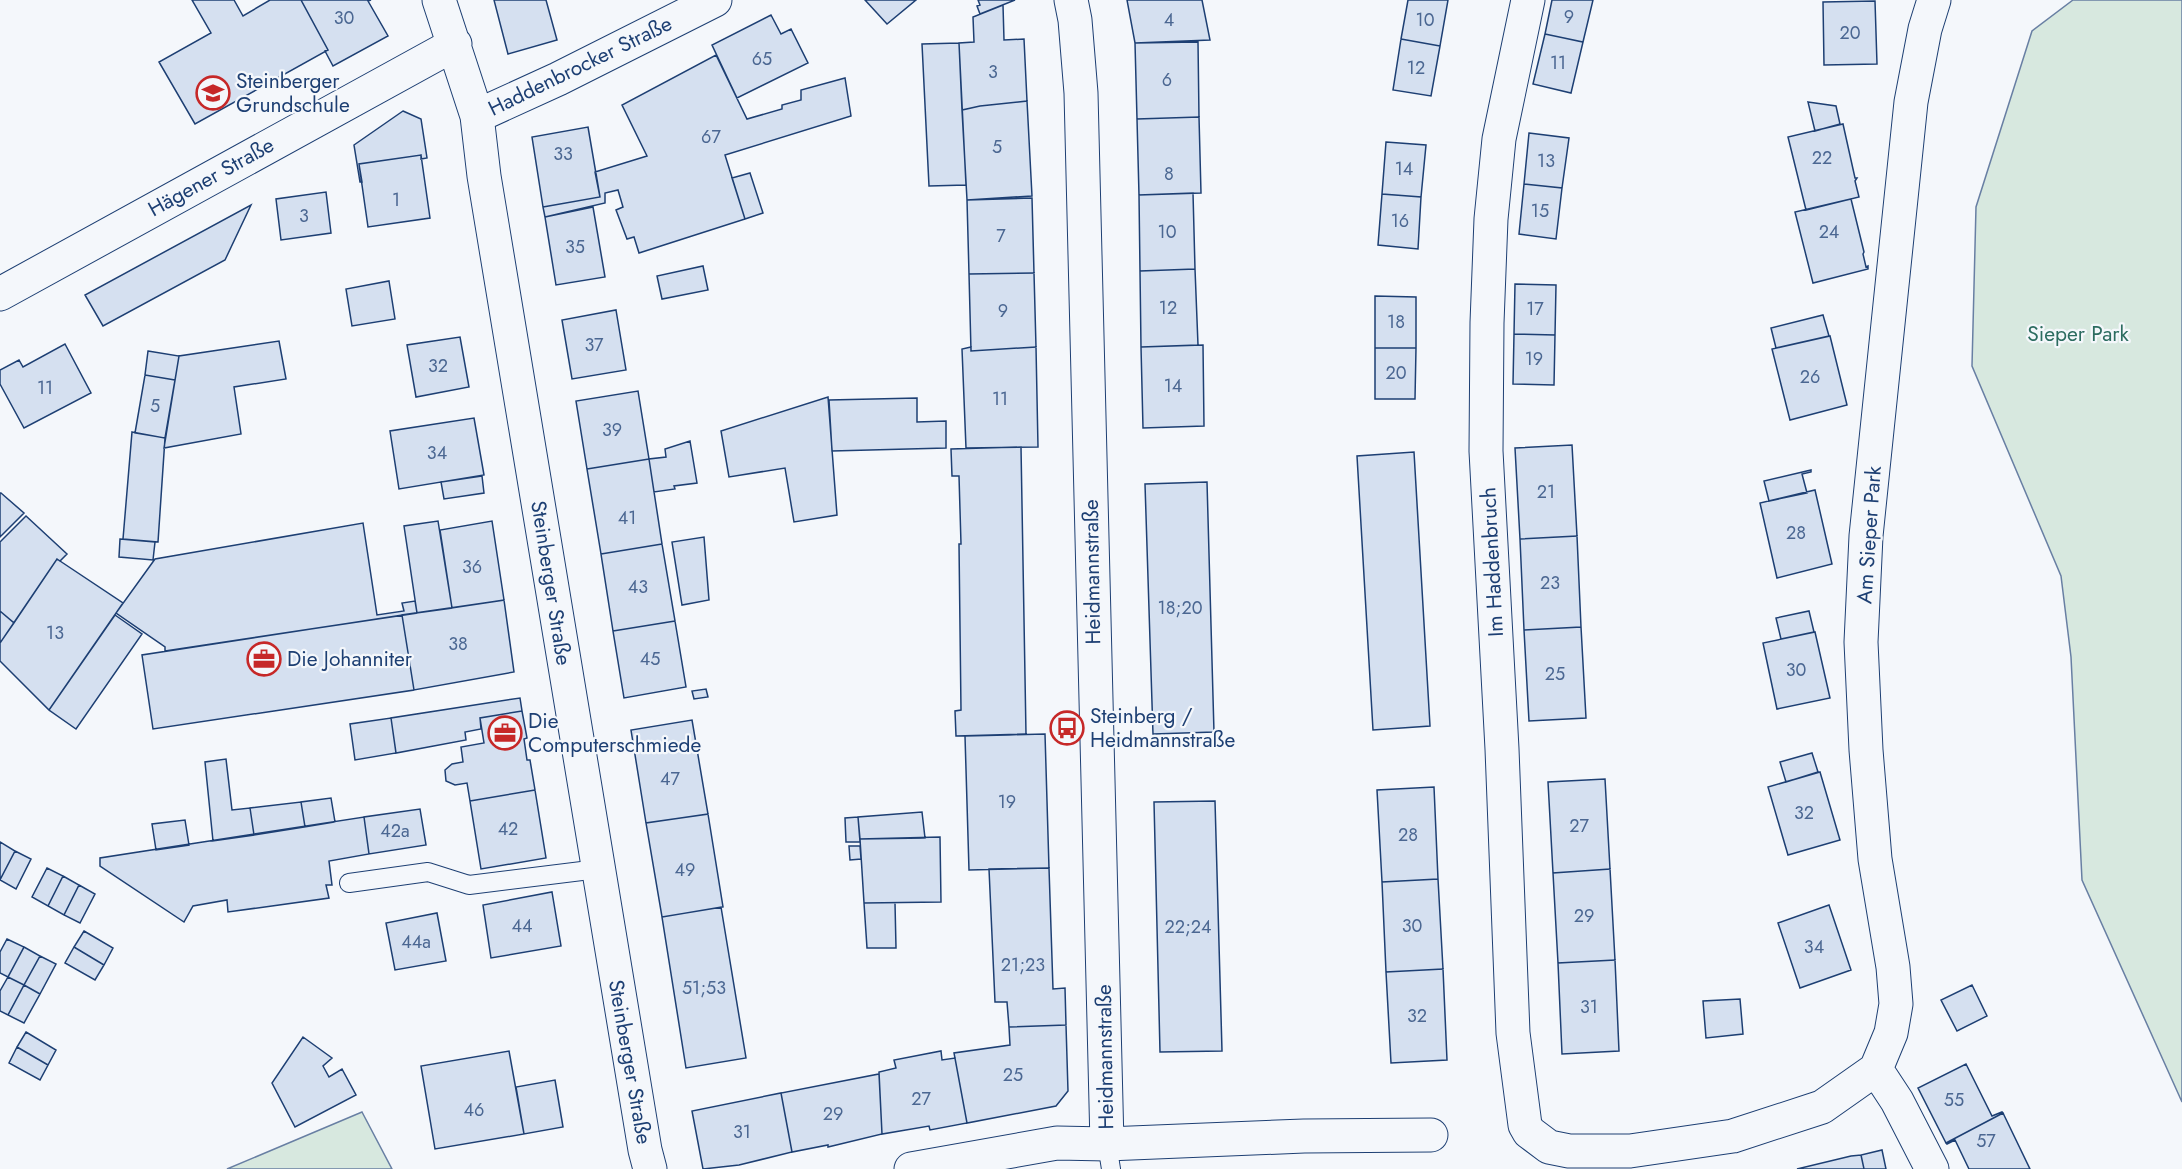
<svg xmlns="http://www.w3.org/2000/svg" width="2182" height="1169" viewBox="0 0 2182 1169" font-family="Jost,sans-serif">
	<rect width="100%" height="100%" fill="#f4f7fb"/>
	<path fill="#d7e8df" stroke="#687fa3" stroke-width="1.5" d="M 2073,0 L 2182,0 L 2182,1102 L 2082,880 L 2071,657 L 2061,576 L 1972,366 L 1976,207 L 2032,31 Z
		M 362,1112 L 392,1169 L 227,1169 Z"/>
	<path fill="#d5e0f0" stroke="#1d3f73" stroke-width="1.5" d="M 192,0 L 234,0 L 243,16 L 270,0 L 301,0 L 328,50 L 195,124 L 159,62 L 211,33 Z
		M 301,0 L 371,0 L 368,1 L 388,36 L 333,66 L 325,51 L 328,50 Z
		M 494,0 L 546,0 L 557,40 L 508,54 Z
		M 865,0 L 916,0 L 887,24 Z
		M 978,0 L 1015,0 L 980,14 L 977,6 L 980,5 Z
		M 1127,0 L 1202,0 L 1210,40 L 1135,43 Z
		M 1408,0 L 1448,0 L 1440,46 L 1401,39 Z
		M 1552,0 L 1593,0 L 1583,42 L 1545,34 Z
		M 1875,1 L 1877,64 L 1824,65 L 1823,2 Z
		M 1003,5 L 1004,40 L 1024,39 L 1027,101 L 980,106 L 962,110 L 959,43 L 974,42 L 973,17 Z
		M 771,15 L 781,34 L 791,29 L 808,63 L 737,98 L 712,45 Z
		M 1545,34 L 1583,42 L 1571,93 L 1533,84 Z
		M 1401,39 L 1440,46 L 1431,96 L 1393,90 Z
		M 1198,42 L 1199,117 L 1137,119 L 1135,43 Z
		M 959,43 L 966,185 L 929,186 L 922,44 Z
		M 716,55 L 747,119 L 782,109 L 782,105 L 801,100 L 801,90 L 845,78 L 851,116 L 725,155 L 745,219 L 639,253 L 634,237 L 627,239 L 616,210 L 623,207 L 618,190 L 605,193 L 605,203 L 545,217 L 543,207 L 600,197 L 595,172 L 647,156 L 622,105 Z
		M 1027,101 L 1032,196 L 967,200 L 962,110 L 980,106 Z
		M 1808,102 L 1836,106 L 1840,124 L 1815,131 Z
		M 403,111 L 421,119 L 427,158 L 421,159 L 421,155 L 359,164 L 362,182 L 360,182 L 354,145 Z
		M 1199,117 L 1201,193 L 1139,195 L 1137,119 Z
		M 1843,124 L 1855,178 L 1857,178 L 1855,181 L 1859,197 L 1806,210 L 1788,137 Z
		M 588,127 L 600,197 L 543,207 L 532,137 Z
		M 1529,133 L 1569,138 L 1562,188 L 1524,184 Z
		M 1386,142 L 1426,145 L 1421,197 L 1382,194 Z
		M 421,155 L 430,218 L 368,227 L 359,164 Z
		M 750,173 L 763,213 L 745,219 L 732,178 Z
		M 1524,184 L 1562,188 L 1556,239 L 1519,234 Z
		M 326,192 L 331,233 L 281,240 L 276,199 Z
		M 1193,193 L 1195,269 L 1140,271 L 1139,195 Z
		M 1382,194 L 1421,197 L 1418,249 L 1378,245 Z
		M 1032,198 L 1034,273 L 969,274 L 967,200 Z
		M 1851,199 L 1864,252 L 1863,254 L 1866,267 L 1868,266 L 1868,269 L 1813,283 L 1795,212 Z
		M 251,205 L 225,260 L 103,326 L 85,295 Z
		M 593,207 L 605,277 L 556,285 L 545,217 Z
		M 703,266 L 708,290 L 662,299 L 657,276 Z
		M 1195,269 L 1198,345 L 1141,347 L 1140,271 Z
		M 1034,273 L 1036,347 L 971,351 L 969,274 Z
		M 389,281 L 395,319 L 352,326 L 346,289 Z
		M 1515,284 L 1556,285 L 1555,335 L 1514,334 Z
		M 1375,296 L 1416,297 L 1416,348 L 1375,348 Z
		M 616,310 L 626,370 L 572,379 L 562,320 Z
		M 1823,315 L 1829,336 L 1776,348 L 1771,328 Z
		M 1514,334 L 1555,335 L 1554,385 L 1513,384 Z
		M 1830,336 L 1847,405 L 1790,420 L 1772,349 Z
		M 460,337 L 469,387 L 416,397 L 407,345 Z
		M 279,341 L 286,379 L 234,387 L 241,434 L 164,448 L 179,356 Z
		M 65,344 L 91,393 L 24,428 L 0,384 L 0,370 L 19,360 L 23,367 Z
		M 1203,345 L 1204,426 L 1143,428 L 1141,347 Z
		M 971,347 L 971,351 L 1036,347 L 1038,447 L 966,448 L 962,349 Z
		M 1375,348 L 1416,348 L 1415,399 L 1375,399 Z
		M 148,351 L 179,356 L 175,380 L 145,375 Z
		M 145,375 L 175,380 L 165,438 L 135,433 Z
		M 638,391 L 649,459 L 587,469 L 576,401 Z
		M 828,397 L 837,515 L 794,522 L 785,468 L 729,477 L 721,431 Z
		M 917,398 L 917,422 L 946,421 L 946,448 L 832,451 L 829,400 Z
		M 474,418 L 484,475 L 399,489 L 390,431 Z
		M 132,432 L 165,438 L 158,542 L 123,539 Z
		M 690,441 L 697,483 L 674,486 L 675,489 L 654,492 L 649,459 L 666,457 L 665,449 Z
		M 1572,445 L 1577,536 L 1520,539 L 1515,448 Z
		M 1021,447 L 1026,734 L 956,736 L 955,711 L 961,710 L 959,544 L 961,544 L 959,476 L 952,476 L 951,449 Z
		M 1414,452 L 1430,726 L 1373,730 L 1357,456 Z
		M 649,459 L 662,544 L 601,554 L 587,469 Z
		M 1811,470 L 1811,472 L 1802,474 L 1807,493 L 1769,501 L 1764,481 Z
		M 482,476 L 484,493 L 444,499 L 441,482 Z
		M 1207,482 L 1214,732 L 1153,734 L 1145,484 Z
		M 1815,490 L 1832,564 L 1777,578 L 1760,503 Z
		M 1,493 L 24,513 L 0,537 L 0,493 Z
		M 26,516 L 67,554 L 60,561 L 57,559 L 14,623 L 0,611 L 0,542 Z
		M 438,521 L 452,608 L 417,613 L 404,526 Z
		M 492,521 L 504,600 L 452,608 L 440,530 Z
		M 363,523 L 377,615 L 404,611 L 402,603 L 415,601 L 417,613 L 165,651 L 165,647 L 116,613 L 155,559 Z
		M 1577,536 L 1581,627 L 1524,630 L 1520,539 Z
		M 704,537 L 709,600 L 682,605 L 672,542 Z
		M 120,539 L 155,542 L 153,560 L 119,557 Z
		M 662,544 L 675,621 L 613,631 L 601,554 Z
		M 57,559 L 123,603 L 49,710 L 0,661 L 0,643 Z
		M 504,600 L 514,672 L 414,690 L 402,615 Z
		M 0,611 L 14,623 L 0,643 Z
		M 1809,611 L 1814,632 L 1781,639 L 1776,618 Z
		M 115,615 L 142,634 L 76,729 L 49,710 Z
		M 402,615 L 414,690 L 153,729 L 142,655 Z
		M 675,621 L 686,687 L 624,698 L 613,631 Z
		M 1581,627 L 1586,718 L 1529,721 L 1524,630 Z
		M 1815,632 L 1830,698 L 1777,709 L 1763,643 Z
		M 706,689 L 708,697 L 694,699 L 692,691 Z
		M 520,698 L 522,711 L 480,718 L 481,729 L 465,732 L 466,740 L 396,753 L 391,718 Z
		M 522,711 L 527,738 L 524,739 L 527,760 L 530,760 L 535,790 L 470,801 L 467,783 L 455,785 L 446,781 L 445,770 L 452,764 L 463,762 L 461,747 L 484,743 L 480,718 Z
		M 391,718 L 396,753 L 355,760 L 350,724 Z
		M 692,720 L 708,814 L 646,823 L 631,730 Z
		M 1045,734 L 1049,868 L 969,870 L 965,736 Z
		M 1812,753 L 1818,772 L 1786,782 L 1780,762 Z
		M 226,759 L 232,810 L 250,808 L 254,835 L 213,841 L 205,762 Z
		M 1820,772 L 1840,840 L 1788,855 L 1768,787 Z
		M 1605,779 L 1610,869 L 1553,873 L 1548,782 Z
		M 1434,787 L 1438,879 L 1382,882 L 1377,790 Z
		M 535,790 L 546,858 L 481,869 L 470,801 Z
		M 331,798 L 335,822 L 305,827 L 301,802 Z
		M 1215,801 L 1222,1051 L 1160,1052 L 1154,802 Z
		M 301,802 L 305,827 L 254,835 L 250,808 Z
		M 420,809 L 426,845 L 369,854 L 364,817 Z
		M 922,812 L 925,838 L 860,839 L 858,817 Z
		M 708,814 L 723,907 L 662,917 L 646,823 Z
		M 364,817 L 369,854 L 329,861 L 332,885 L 326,885 L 329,898 L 228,912 L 227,900 L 193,906 L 184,922 L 100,866 L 100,858 Z
		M 858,817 L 860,842 L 846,842 L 845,818 Z
		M 185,820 L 189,845 L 156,850 L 152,824 Z
		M 940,837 L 941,902 L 864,903 L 860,839 Z
		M 0,842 L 15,851 L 0,880 Z
		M 849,846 L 860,846 L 861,859 L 850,860 Z
		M 15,851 L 31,859 L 16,889 L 0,880 Z
		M 47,868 L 63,876 L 48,906 L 32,897 Z
		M 1049,868 L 1053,989 L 1065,988 L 1066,1025 L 1009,1027 L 1007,1002 L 995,1002 L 989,869 Z
		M 1610,869 L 1615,960 L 1558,963 L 1553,873 Z
		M 63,876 L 79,885 L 64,915 L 48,906 Z
		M 1438,879 L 1443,969 L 1386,972 L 1382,882 Z
		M 79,885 L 95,894 L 80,923 L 64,915 Z
		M 552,892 L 561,946 L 491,958 L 483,905 Z
		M 864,903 L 895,903 L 896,948 L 867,948 Z
		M 1829,905 L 1851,970 L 1800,988 L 1778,923 Z
		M 721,907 L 746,1058 L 686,1068 L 662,917 Z
		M 437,913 L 446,961 L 395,970 L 386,923 Z
		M 84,931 L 113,948 L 104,965 L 74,947 Z
		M 7,939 L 24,947 L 8,977 L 0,973 L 0,952 Z
		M 24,947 L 40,956 L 24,985 L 8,977 Z
		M 74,947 L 104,965 L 95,980 L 65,963 Z
		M 40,956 L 56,964 L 40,994 L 24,985 Z
		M 1615,960 L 1619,1051 L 1562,1054 L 1558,963 Z
		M 1443,969 L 1447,1060 L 1391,1063 L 1386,972 Z
		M 8,977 L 24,985 L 8,1015 L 0,1011 L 0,991 Z
		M 24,985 L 40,994 L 24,1023 L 8,1015 Z
		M 1972,985 L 1987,1016 L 1957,1031 L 1941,1000 Z
		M 1740,999 L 1743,1034 L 1706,1038 L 1703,1001 Z
		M 1066,1025 L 1068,1091 L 1056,1106 L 967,1123 L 954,1053 L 1010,1045 L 1009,1027 Z
		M 26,1032 L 56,1050 L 48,1065 L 17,1047 Z
		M 303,1037 L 332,1058 L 323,1066 L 329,1077 L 342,1069 L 356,1095 L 295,1127 L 272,1083 Z
		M 17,1047 L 48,1065 L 40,1080 L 9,1063 Z
		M 509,1051 L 524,1134 L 435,1149 L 421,1066 Z
		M 941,1051 L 942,1060 L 955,1058 L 967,1123 L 930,1130 L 929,1126 L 882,1134 L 879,1072 L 896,1068 L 894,1060 Z
		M 1966,1064 L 1992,1116 L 2002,1112 L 2003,1113 L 1946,1143 L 1918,1088 Z
		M 879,1074 L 882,1134 L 828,1147 L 828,1145 L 792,1152 L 781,1093 Z
		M 555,1080 L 563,1127 L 524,1134 L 516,1087 Z
		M 781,1093 L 792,1152 L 739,1165 L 703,1169 L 692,1111 Z
		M 2003,1113 L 2030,1169 L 1969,1169 L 1955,1140 L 1947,1144 L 1946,1143 Z
		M 1882,1150 L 1886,1169 L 1864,1169 L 1861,1155 Z
		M 1861,1155 L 1864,1169 L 1797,1169 L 1851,1156 Z"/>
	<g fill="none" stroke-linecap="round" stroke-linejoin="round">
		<defs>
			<path id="service" d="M 349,883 L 428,872 L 469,885 L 598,869
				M 1107,1144 L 1111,1169"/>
			<path id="minor" d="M 439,0 L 477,116 L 484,176 L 645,1150 L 650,1169
				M 1528,0 L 1499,139 L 1491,219 L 1487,323 L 1486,451 L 1502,749 L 1513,1033 L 1525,1125 L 1529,1132 L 1549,1147 L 1569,1151 L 1630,1151 L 1733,1136 L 1822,1107 L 1876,1069 L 1891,1033 L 1896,1004 L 1893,967 L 1875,859 L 1866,750 L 1861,642 L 1866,536 L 1911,102 L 1925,29 L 1934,0
				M 477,116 L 558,79 L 715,0
				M 0,294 L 455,44
				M 1876,1069 L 1897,1101 L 1932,1169
				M 1107,1144 L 1304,1136 L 1431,1135
				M 911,1169 L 1057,1143 L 1107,1144 L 1081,93 L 1075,20 L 1071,0"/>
		</defs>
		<use href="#service" stroke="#1d3f73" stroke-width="20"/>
		<use href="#minor" stroke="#1d3f73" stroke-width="35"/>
		<use href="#service" stroke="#f4f7fb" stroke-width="18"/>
		<use href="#minor" stroke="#f4f7fb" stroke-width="33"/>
	</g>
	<defs>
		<symbol id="school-ring" viewBox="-11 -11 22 22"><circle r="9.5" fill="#f4f7fb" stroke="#c62828" stroke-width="1.5"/><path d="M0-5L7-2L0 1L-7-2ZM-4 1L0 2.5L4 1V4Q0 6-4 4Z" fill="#c62828"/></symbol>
		<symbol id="office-ring" viewBox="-11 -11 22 22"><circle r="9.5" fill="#f4f7fb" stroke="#c62828" stroke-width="1.5"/><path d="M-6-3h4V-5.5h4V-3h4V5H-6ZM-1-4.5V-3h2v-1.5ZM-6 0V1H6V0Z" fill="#c62828"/></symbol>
		<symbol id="bus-ring" viewBox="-11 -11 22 22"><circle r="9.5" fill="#f4f7fb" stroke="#c62828" stroke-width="1.5"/><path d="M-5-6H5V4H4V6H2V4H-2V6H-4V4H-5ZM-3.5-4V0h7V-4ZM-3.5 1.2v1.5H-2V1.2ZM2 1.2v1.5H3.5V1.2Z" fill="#c62828"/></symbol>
	</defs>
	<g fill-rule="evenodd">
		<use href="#school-ring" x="194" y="74" width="38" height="38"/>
		<use href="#office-ring" x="245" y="640" width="38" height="38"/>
		<use href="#bus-ring" x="1048" y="709" width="38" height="38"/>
		<use href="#office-ring" x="486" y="714" width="38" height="38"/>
	</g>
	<g text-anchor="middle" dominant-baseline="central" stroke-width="4.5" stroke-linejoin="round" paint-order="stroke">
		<g font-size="18" fill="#4b6792">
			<text x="1569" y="17">9</text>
			<text x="344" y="18">30</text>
			<text x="1169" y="20">4</text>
			<text x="1425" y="20">10</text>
			<text x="1850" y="33">20</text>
			<text x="762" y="59">65</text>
			<text x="1558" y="63">11</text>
			<text x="1416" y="68">12</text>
			<text x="993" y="72">3</text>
			<text x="1167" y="80">6</text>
			<text x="711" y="137">67</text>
			<text x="997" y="147">5</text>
			<text x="563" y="154">33</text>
			<text x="1822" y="158">22</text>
			<text x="1546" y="161">13</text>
			<text x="1404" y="169">14</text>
			<text x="1169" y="174">8</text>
			<text x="396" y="200">1</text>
			<text x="1540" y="211">15</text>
			<text x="304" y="216">3</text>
			<text x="1400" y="221">16</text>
			<text x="1167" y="232">10</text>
			<text x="1829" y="232">24</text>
			<text x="1001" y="236">7</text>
			<text x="575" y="247">35</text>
			<text x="1168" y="308">12</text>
			<text x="1535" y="309">17</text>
			<text x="1003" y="311">9</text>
			<text x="1396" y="322">18</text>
			<text x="594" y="345">37</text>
			<text x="1534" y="359">19</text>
			<text x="438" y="366">32</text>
			<text x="1396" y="373">20</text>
			<text x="1810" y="377">26</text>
			<text x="1173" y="386">14</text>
			<text x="45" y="388">11</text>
			<text x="1000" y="399">11</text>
			<text x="155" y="406">5</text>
			<text x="612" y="430">39</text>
			<text x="437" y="453">34</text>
			<text x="1546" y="492">21</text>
			<text x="627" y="518">41</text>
			<text x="1796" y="533">28</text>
			<text x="472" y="567">36</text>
			<text x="1550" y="583">23</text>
			<text x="638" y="587">43</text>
			<text x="1180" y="608">18;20</text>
			<text x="55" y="633">13</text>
			<text x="458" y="644">38</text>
			<text x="650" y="659">45</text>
			<text x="1796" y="670">30</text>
			<text x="1555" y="674">25</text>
			<text x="670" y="779">47</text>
			<text x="1007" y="802">19</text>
			<text x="1804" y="813">32</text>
			<text x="1579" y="826">27</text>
			<text x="508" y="829">42</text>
			<text x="395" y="831">42a</text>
			<text x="1408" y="835">28</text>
			<text x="685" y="870">49</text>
			<text x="1584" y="916">29</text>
			<text x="522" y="926">44</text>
			<text x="1412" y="926">30</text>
			<text x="1188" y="927">22;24</text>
			<text x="416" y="942">44a</text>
			<text x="1814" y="947">34</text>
			<text x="1023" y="965">21;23</text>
			<text x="704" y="988">51;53</text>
			<text x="1589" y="1007">31</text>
			<text x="1417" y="1016">32</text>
			<text x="1013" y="1075">25</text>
			<text x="921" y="1099">27</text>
			<text x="1954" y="1100">55</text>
			<text x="474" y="1110">46</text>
			<text x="833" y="1114">29</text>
			<text x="742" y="1132">31</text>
			<text x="1986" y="1141">57</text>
		</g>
		<g font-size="21" fill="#1d3f73" stroke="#f4f7fb">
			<text transform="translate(580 66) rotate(-26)">Haddenbrocker Straße</text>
			<text transform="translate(211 177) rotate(-29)">Hägener Straße</text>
			<text transform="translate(1869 535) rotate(-86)">Am Sieper Park</text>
			<text transform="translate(1492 562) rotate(-93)">Im Haddenbruch</text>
			<text transform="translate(1092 572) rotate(-91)">Heidmannstraße</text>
			<text transform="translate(551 583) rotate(81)">Steinberger Straße</text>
			<text transform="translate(1105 1057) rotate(-91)">Heidmannstraße</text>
			<text transform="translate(630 1062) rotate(80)">Steinberger Straße</text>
		</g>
		<g font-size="21" fill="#1d3f73" stroke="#f4f7fb" text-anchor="start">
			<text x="236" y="81">Steinberger<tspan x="236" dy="24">Grundschule</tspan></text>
			<text x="287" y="659">Die Johanniter</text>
			<text x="1090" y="716">Steinberg /<tspan x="1090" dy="24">Heidmannstraße</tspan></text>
			<text x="528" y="721">Die<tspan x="528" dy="24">Computerschmiede</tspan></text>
		</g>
		<g font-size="21" fill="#2c6c60" stroke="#f4f7fb">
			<text x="2078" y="334">Sieper Park</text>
		</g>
	</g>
</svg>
